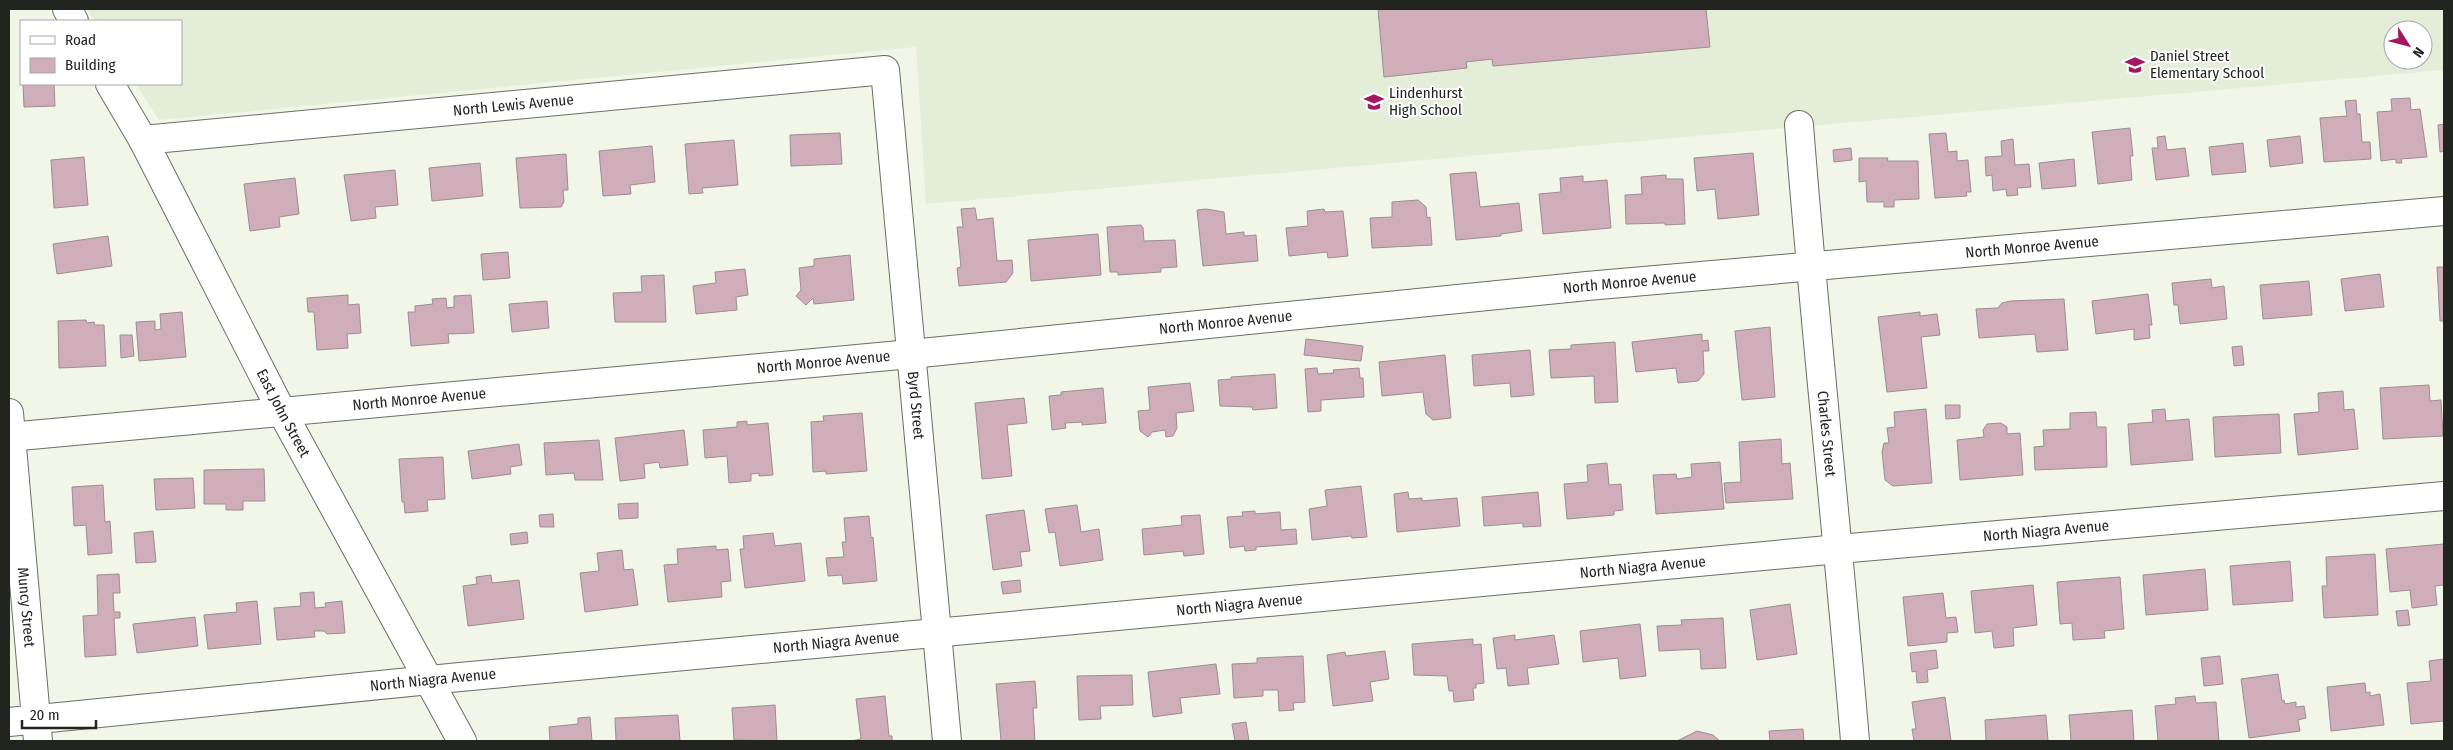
<svg xmlns="http://www.w3.org/2000/svg" width="2453" height="750" viewBox="0 0 2453 750" font-family="'Fira Sans Condensed',sans-serif">
	<rect width="100%" height="100%" fill="#f1f6e9"/>
	<path fill="#e4edd8" fill-rule="evenodd" d="M 87,9 L 2444,9 L 2444,70 L 926,204 L 916,47 L 159,120 L 136,84 L 181,84 L 181,21 L 95,21 ZM 2393,30 L 2423,30 L 2423,60 L 2393,60 Z"/>
	<path fill="#d0aeb9" stroke="#9b8d92" d="M 1378,9 L 1706,9 L 1710,47 L 1493,66 L 1492,59 L 1466,62 L 1467,68 L 1384,77 Z
		M 23,84 L 54,84 L 55,106 L 24,107 Z
		M 2410,98 L 2411,110 L 2420,109 L 2427,157 L 2401,159 L 2402,163 L 2396,163 L 2396,159 L 2381,161 L 2377,112 L 2392,111 L 2391,99 Z
		M 2356,100 L 2357,114 L 2360,114 L 2362,142 L 2370,142 L 2371,159 L 2324,162 L 2320,118 L 2347,116 L 2345,101 Z
		M 2444,124 L 2444,151 L 2440,152 L 2438,125 Z
		M 2130,128 L 2133,156 L 2130,156 L 2132,180 L 2098,184 L 2092,132 Z
		M 840,133 L 842,164 L 791,166 L 790,135 Z
		M 1946,133 L 1948,152 L 1957,151 L 1957,161 L 1968,160 L 1971,192 L 1966,192 L 1967,196 L 1935,198 L 1929,134 Z
		M 2165,136 L 2167,150 L 2185,148 L 2189,176 L 2156,180 L 2152,148 L 2158,148 L 2157,137 Z
		M 2300,136 L 2303,163 L 2270,167 L 2267,140 Z
		M 2013,139 L 2015,165 L 2029,164 L 2031,187 L 2017,188 L 2018,195 L 2007,196 L 2006,189 L 1993,191 L 1992,175 L 1986,176 L 1985,157 L 2002,156 L 2001,141 Z
		M 734,140 L 738,185 L 702,188 L 703,193 L 689,194 L 685,144 Z
		M 2243,143 L 2246,172 L 2212,175 L 2209,147 Z
		M 652,146 L 655,182 L 630,185 L 631,194 L 603,196 L 599,151 Z
		M 1851,148 L 1852,160 L 1834,162 L 1833,150 Z
		M 1753,153 L 1759,215 L 1718,219 L 1715,189 L 1697,191 L 1694,158 Z
		M 566,154 L 568,190 L 563,190 L 564,202 L 561,207 L 520,208 L 516,158 Z
		M 84,157 L 88,205 L 54,208 L 51,160 Z
		M 1859,158 L 1888,158 L 1887,161 L 1918,161 L 1919,199 L 1894,200 L 1894,207 L 1884,207 L 1884,202 L 1867,202 L 1866,181 L 1859,182 Z
		M 2074,159 L 2076,186 L 2042,189 L 2039,163 Z
		M 480,163 L 483,196 L 432,201 L 429,168 Z
		M 395,170 L 398,205 L 375,207 L 376,218 L 351,221 L 344,175 Z
		M 1476,172 L 1480,207 L 1519,203 L 1522,231 L 1501,234 L 1501,236 L 1456,240 L 1450,174 Z
		M 1666,175 L 1666,179 L 1683,179 L 1685,224 L 1665,225 L 1665,223 L 1626,224 L 1625,195 L 1642,194 L 1641,177 Z
		M 1583,176 L 1583,182 L 1607,180 L 1611,228 L 1543,234 L 1539,194 L 1561,192 L 1560,178 Z
		M 295,178 L 299,214 L 279,217 L 280,227 L 250,231 L 244,184 Z
		M 1418,200 L 1426,207 L 1427,218 L 1430,217 L 1432,245 L 1372,248 L 1370,218 L 1392,217 L 1392,202 Z
		M 975,208 L 977,220 L 993,218 L 997,261 L 1012,260 L 1013,273 L 1006,282 L 959,286 L 957,268 L 961,267 L 957,227 L 963,227 L 961,209 Z
		M 1206,209 L 1224,212 L 1226,234 L 1244,232 L 1244,236 L 1256,235 L 1258,261 L 1203,266 L 1197,210 Z
		M 1324,209 L 1325,212 L 1343,211 L 1348,256 L 1328,258 L 1327,252 L 1289,256 L 1286,228 L 1308,226 L 1307,211 Z
		M 1141,225 L 1143,228 L 1144,241 L 1175,240 L 1177,267 L 1161,268 L 1161,272 L 1118,275 L 1118,272 L 1110,272 L 1107,227 Z
		M 1098,234 L 1101,275 L 1031,281 L 1028,240 Z
		M 108,236 L 112,266 L 57,274 L 53,244 Z
		M 508,252 L 510,278 L 483,280 L 481,254 Z
		M 850,255 L 854,300 L 814,304 L 813,298 L 806,305 L 796,296 L 801,290 L 799,268 L 814,266 L 814,259 Z
		M 2437,267 L 2444,267 L 2444,321 L 2440,321 Z
		M 745,269 L 748,295 L 736,297 L 737,310 L 696,314 L 693,286 L 716,283 L 715,272 Z
		M 2380,274 L 2384,307 L 2345,311 L 2341,279 Z
		M 664,275 L 666,322 L 615,322 L 613,293 L 642,292 L 641,276 Z
		M 2211,279 L 2212,288 L 2224,286 L 2227,319 L 2180,324 L 2178,305 L 2174,305 L 2172,283 Z
		M 2309,281 L 2312,315 L 2263,319 L 2260,285 Z
		M 2148,294 L 2152,325 L 2149,325 L 2150,338 L 2134,340 L 2134,329 L 2096,334 L 2092,301 Z
		M 348,295 L 348,305 L 359,304 L 361,333 L 347,334 L 348,348 L 317,350 L 314,312 L 308,312 L 307,298 Z
		M 471,295 L 474,333 L 448,334 L 449,343 L 411,346 L 408,312 L 415,312 L 415,306 L 433,304 L 432,299 L 446,298 L 447,308 L 454,307 L 454,296 Z
		M 2064,299 L 2068,350 L 2037,352 L 2035,334 L 1979,338 L 1976,309 L 1998,308 L 2002,303 L 2010,301 Z
		M 547,301 L 549,328 L 512,332 L 509,304 Z
		M 182,312 L 186,357 L 139,361 L 136,322 L 155,321 L 155,330 L 161,329 L 160,314 Z
		M 1920,312 L 1920,316 L 1937,314 L 1940,335 L 1921,337 L 1927,388 L 1887,392 L 1878,317 Z
		M 86,320 L 87,323 L 94,322 L 95,325 L 104,325 L 106,366 L 59,368 L 58,321 Z
		M 1770,327 L 1775,397 L 1742,400 L 1735,331 Z
		M 1702,334 L 1702,341 L 1708,340 L 1709,351 L 1703,351 L 1704,374 L 1698,381 L 1678,383 L 1676,368 L 1636,372 L 1632,342 Z
		M 120,335 L 132,335 L 134,356 L 121,358 Z
		M 1306,339 L 1363,346 L 1361,361 L 1304,355 Z
		M 1615,342 L 1618,402 L 1595,403 L 1594,376 L 1551,378 L 1549,350 L 1571,349 L 1571,345 Z
		M 2242,346 L 2244,365 L 2234,366 L 2232,347 Z
		M 1530,350 L 1534,395 L 1511,397 L 1510,383 L 1474,386 L 1472,355 Z
		M 1445,355 L 1451,418 L 1433,420 L 1426,414 L 1423,392 L 1382,396 L 1379,362 Z
		M 1317,368 L 1318,374 L 1334,373 L 1333,370 L 1359,368 L 1360,378 L 1363,378 L 1364,397 L 1321,400 L 1321,411 L 1308,412 L 1305,369 Z
		M 1275,374 L 1277,408 L 1253,410 L 1252,407 L 1220,406 L 1218,380 L 1231,379 L 1231,377 Z
		M 1190,383 L 1194,411 L 1176,413 L 1177,428 L 1173,436 L 1166,437 L 1165,430 L 1152,432 L 1148,437 L 1140,431 L 1138,411 L 1150,410 L 1148,387 Z
		M 2429,385 L 2430,401 L 2441,400 L 2443,436 L 2383,439 L 2380,388 Z
		M 1103,388 L 1106,423 L 1082,425 L 1082,422 L 1065,423 L 1066,428 L 1052,430 L 1049,396 L 1061,395 L 1061,392 Z
		M 2343,391 L 2344,410 L 2354,409 L 2358,449 L 2298,455 L 2294,414 L 2319,412 L 2318,393 Z
		M 1024,398 L 1027,423 L 1007,425 L 1012,476 L 982,479 L 975,403 Z
		M 1945,405 L 1960,405 L 1960,418 L 1946,419 Z
		M 1926,409 L 1932,483 L 1893,486 L 1885,480 L 1882,452 L 1884,443 L 1889,443 L 1887,428 L 1895,427 L 1894,412 Z
		M 2165,409 L 2166,421 L 2189,419 L 2193,460 L 2131,465 L 2128,424 L 2153,422 L 2152,410 Z
		M 2096,412 L 2097,427 L 2106,427 L 2107,467 L 2035,470 L 2034,447 L 2044,446 L 2043,430 L 2070,429 L 2070,413 Z
		M 862,413 L 867,471 L 826,474 L 826,471 L 813,472 L 811,422 L 824,421 L 823,416 Z
		M 2279,414 L 2281,453 L 2215,457 L 2213,417 Z
		M 747,421 L 747,425 L 768,423 L 773,475 L 759,476 L 759,473 L 751,474 L 751,481 L 729,483 L 727,456 L 705,458 L 703,430 L 737,427 L 737,422 Z
		M 2001,423 L 2007,427 L 2007,434 L 2020,433 L 2023,475 L 1960,480 L 1957,440 L 1984,437 L 1983,430 L 1987,424 Z
		M 684,430 L 688,465 L 660,468 L 659,462 L 644,464 L 645,478 L 620,481 L 615,438 Z
		M 1781,439 L 1782,464 L 1790,463 L 1793,499 L 1726,503 L 1724,483 L 1741,482 L 1739,442 Z
		M 599,440 L 603,480 L 575,480 L 574,473 L 546,475 L 544,443 Z
		M 519,444 L 522,465 L 510,467 L 511,474 L 472,479 L 468,451 Z
		M 443,457 L 445,499 L 427,500 L 428,511 L 405,513 L 404,502 L 402,502 L 399,459 Z
		M 1720,462 L 1724,509 L 1656,514 L 1653,475 L 1676,474 L 1677,479 L 1692,477 L 1691,464 Z
		M 1607,463 L 1609,485 L 1621,484 L 1623,510 L 1614,511 L 1614,515 L 1567,519 L 1564,484 L 1588,482 L 1587,465 Z
		M 264,469 L 265,501 L 243,501 L 243,510 L 226,510 L 226,504 L 204,504 L 204,470 Z
		M 193,478 L 195,508 L 156,510 L 154,479 Z
		M 103,485 L 105,522 L 110,521 L 112,553 L 88,555 L 86,525 L 74,526 L 72,487 Z
		M 1361,486 L 1367,537 L 1352,538 L 1351,536 L 1312,540 L 1309,509 L 1327,506 L 1325,490 Z
		M 1408,492 L 1409,499 L 1422,498 L 1422,501 L 1457,498 L 1460,526 L 1397,532 L 1394,494 Z
		M 1538,492 L 1541,526 L 1523,527 L 1523,523 L 1484,526 L 1482,497 Z
		M 638,503 L 638,518 L 619,519 L 618,504 Z
		M 1077,505 L 1081,532 L 1099,529 L 1103,560 L 1060,566 L 1055,532 L 1049,533 L 1045,509 Z
		M 1024,510 L 1030,551 L 1020,552 L 1022,566 L 993,570 L 986,515 Z
		M 1255,511 L 1255,514 L 1280,512 L 1281,530 L 1296,529 L 1297,544 L 1256,547 L 1256,550 L 1245,551 L 1244,546 L 1230,548 L 1227,517 L 1243,516 L 1242,512 Z
		M 553,514 L 554,527 L 540,527 L 539,515 Z
		M 1200,515 L 1204,554 L 1184,556 L 1183,551 L 1144,555 L 1142,529 L 1182,525 L 1181,516 Z
		M 869,516 L 871,538 L 873,537 L 877,581 L 843,584 L 842,575 L 828,576 L 826,558 L 844,557 L 842,542 L 846,542 L 844,518 Z
		M 153,531 L 156,562 L 136,563 L 134,533 Z
		M 527,532 L 528,543 L 511,545 L 510,534 Z
		M 773,533 L 775,546 L 801,543 L 805,581 L 745,588 L 740,549 L 744,549 L 743,536 Z
		M 2444,544 L 2444,585 L 2435,586 L 2437,605 L 2412,608 L 2410,590 L 2390,592 L 2386,549 Z
		M 716,546 L 716,550 L 728,549 L 731,581 L 721,582 L 722,597 L 668,602 L 664,565 L 678,564 L 677,549 Z
		M 622,550 L 624,570 L 633,569 L 638,605 L 585,612 L 580,573 L 599,571 L 597,553 Z
		M 2375,554 L 2378,615 L 2324,618 L 2322,586 L 2327,586 L 2326,557 Z
		M 2290,561 L 2293,601 L 2233,605 L 2230,566 Z
		M 2205,569 L 2208,610 L 2146,615 L 2143,575 Z
		M 119,574 L 120,593 L 113,593 L 114,612 L 120,612 L 120,618 L 114,618 L 116,655 L 85,657 L 83,616 L 98,615 L 97,575 Z
		M 491,575 L 492,583 L 519,580 L 524,619 L 468,626 L 463,586 L 477,584 L 476,577 Z
		M 2120,577 L 2124,629 L 2104,631 L 2105,638 L 2073,640 L 2072,623 L 2060,624 L 2057,582 Z
		M 1020,580 L 1021,592 L 1003,594 L 1001,582 Z
		M 2033,585 L 2037,625 L 2013,628 L 2014,646 L 1994,648 L 1992,631 L 1975,633 L 1971,591 Z
		M 314,592 L 315,608 L 326,607 L 325,603 L 342,601 L 345,633 L 327,634 L 324,631 L 314,631 L 315,637 L 277,640 L 274,608 L 301,606 L 300,593 Z
		M 1943,593 L 1946,618 L 1956,617 L 1958,632 L 1947,633 L 1947,642 L 1908,646 L 1903,597 Z
		M 257,601 L 261,644 L 208,649 L 204,615 L 237,612 L 236,603 Z
		M 1790,604 L 1797,654 L 1757,660 L 1750,610 Z
		M 2408,610 L 2410,625 L 2398,626 L 2396,611 Z
		M 195,617 L 198,646 L 137,653 L 133,624 Z
		M 1723,618 L 1726,668 L 1701,669 L 1700,649 L 1659,651 L 1657,626 L 1682,625 L 1681,620 Z
		M 1640,624 L 1646,676 L 1620,679 L 1618,658 L 1583,662 L 1580,631 Z
		M 1515,635 L 1515,640 L 1554,635 L 1559,664 L 1527,668 L 1529,684 L 1508,686 L 1506,668 L 1497,669 L 1493,638 Z
		M 1473,639 L 1473,645 L 1481,644 L 1484,683 L 1476,684 L 1476,688 L 1473,688 L 1474,700 L 1454,702 L 1453,691 L 1449,691 L 1447,676 L 1414,675 L 1412,644 Z
		M 1936,650 L 1938,668 L 1927,670 L 1928,682 L 1917,683 L 1916,671 L 1912,672 L 1910,653 Z
		M 1385,651 L 1389,679 L 1370,682 L 1373,701 L 1333,706 L 1327,655 L 1345,652 L 1346,656 Z
		M 1303,656 L 1305,702 L 1293,703 L 1294,710 L 1279,711 L 1278,690 L 1263,690 L 1263,696 L 1234,698 L 1232,664 L 1257,663 L 1257,658 Z
		M 2220,656 L 2223,684 L 2204,686 L 2201,658 Z
		M 2444,659 L 2444,721 L 2411,724 L 2407,683 L 2431,681 L 2429,661 Z
		M 1216,664 L 1220,694 L 1180,698 L 1182,713 L 1153,717 L 1148,672 Z
		M 2278,674 L 2282,701 L 2284,700 L 2285,704 L 2296,702 L 2296,707 L 2304,706 L 2306,718 L 2298,720 L 2300,731 L 2249,738 L 2241,679 Z
		M 1132,675 L 1133,705 L 1100,706 L 1101,719 L 1079,720 L 1077,676 Z
		M 1035,681 L 1037,708 L 1033,708 L 1035,741 L 1001,741 L 996,684 Z
		M 2365,683 L 2366,693 L 2370,692 L 2370,696 L 2380,694 L 2384,725 L 2331,731 L 2327,687 Z
		M 885,696 L 889,736 L 892,736 L 892,741 L 851,741 L 861,739 L 856,699 Z
		M 2195,696 L 2196,703 L 2216,702 L 2219,741 L 2158,741 L 2155,706 L 2176,704 L 2175,698 Z
		M 1945,697 L 1951,741 L 1914,741 L 1912,729 L 1916,729 L 1912,702 Z
		M 775,705 L 777,741 L 734,740 L 732,708 Z
		M 2132,710 L 2134,741 L 2071,741 L 2069,715 Z
		M 678,715 L 680,741 L 616,741 L 615,718 Z
		M 2046,715 L 2048,741 L 1986,741 L 1985,720 Z
		M 590,717 L 592,741 L 550,741 L 549,727 L 578,724 L 578,718 Z
		M 1246,722 L 1249,741 L 1235,741 L 1232,724 Z
		M 1803,729 L 1804,741 L 1770,741 L 1769,731 Z
		M 1697,731 L 1713,735 L 1720,741 L 1677,741 Z"/>
	<g fill="none" stroke-linecap="round" stroke-linejoin="round">
		<defs>
			<g id="minor">
				<path id="s1" d="M 1799,125 C 1815,331 1838,536 1855,741"/>
				<path id="s2" d="M 143,140 L 885,70 L 947,741"/>
				<path id="s3" d="M 9,413 L 38,741"/>
				<path id="s4" d="M 9,437 L 911,354 L 1587,286 L 2444,211"/>
				<path id="s5" d="M 9,722 L 460,677 L 1839,549 L 2444,496"/>
			</g>
			<g id="tertiary">
				<path d="M 67,9 L 74,21"/>
				<path id="s6" d="M 110,84 L 143,140 L 282,412 L 462,741"/>
			</g>
		</defs>
		<use href="#minor" stroke="#6a6f63" stroke-width="30"/>
		<use href="#tertiary" stroke="#6a6f63" stroke-width="30"/>
		<use href="#minor" stroke="#fff" stroke-width="28"/>
		<use href="#tertiary" stroke="#fff" stroke-width="28"/>
	</g>
	<defs>
		<symbol id="school-bare" viewBox="-9 -9 18 18"><path d="M0-5L7-2L0 1L-7-2ZM-4 1L0 2.5L4 1V4Q0 6-4 4Z" fill="#a31860" stroke="#fff" stroke-width="2.5" paint-order="stroke"/></symbol>
	</defs>
	<g fill-rule="evenodd">
		<use href="#school-bare" x="2121" y="51" width="28" height="28"/>
		<use href="#school-bare" x="1360" y="88" width="28" height="28"/>
	</g>
	<g text-anchor="middle" dominant-baseline="central" stroke-width="4" stroke-linejoin="round" paint-order="stroke">
		<g font-size="15" fill="#21241f" stroke="#fff" text-anchor="start">
			<text x="2150" y="56">Daniel Street<tspan x="2150" dy="17">Elementary School</tspan></text>
			<text x="1389" y="93">Lindenhurst<tspan x="1389" dy="17">High School</tspan></text>
		</g>
		<g font-size="15" fill="#21241f" stroke="#fff">
			<text stroke="none"><textPath href="#s2" startOffset="372">North Lewis Avenue</textPath></text>
			<text stroke="none"><textPath href="#s4" startOffset="2032">North Monroe Avenue</textPath></text>
			<text stroke="none"><textPath href="#s4" startOffset="1628">North Monroe Avenue</textPath></text>
			<text stroke="none"><textPath href="#s4" startOffset="1222">North Monroe Avenue</textPath></text>
			<text stroke="none"><textPath href="#s4" startOffset="818">North Monroe Avenue</textPath></text>
			<text stroke="none"><textPath href="#s4" startOffset="412">North Monroe Avenue</textPath></text>
			<text stroke="none"><textPath href="#s2" startOffset="1082">Byrd Street</textPath></text>
			<text stroke="none"><textPath href="#s6" startOffset="372">East John Street</textPath></text>
			<text stroke="none"><textPath href="#s1" startOffset="310">Charles Street</textPath></text>
			<text stroke="none"><textPath href="#s5" startOffset="2046">North Niagra Avenue</textPath></text>
			<text stroke="none"><textPath href="#s5" startOffset="1641">North Niagra Avenue</textPath></text>
			<text stroke="none"><textPath href="#s5" startOffset="1236">North Niagra Avenue</textPath></text>
			<text stroke="none"><textPath href="#s3" startOffset="195">Muncy Street</textPath></text>
			<text stroke="none"><textPath href="#s5" startOffset="831">North Niagra Avenue</textPath></text>
			<text stroke="none"><textPath href="#s5" startOffset="426">North Niagra Avenue</textPath></text>
		</g>
	</g>
	<rect width="2453" height="750" fill="none" stroke="#21241f" stroke-width="20"/>
	<rect x="20" y="20" width="162" height="65" fill="#ffffff" stroke="#a6a7a5"/>
	<rect x="30" y="36" width="25" height="8" fill="#ffffff" stroke="#a6a7a5"/>
	<text x="65" y="45" font-size="15" fill="#21241f">Road</text>
	<rect x="30" y="58" width="25" height="15" fill="#d0aeb9" stroke="#a6a7a5"/>
	<text x="65" y="70" font-size="15" fill="#21241f">Building</text>
	<g transform="translate(2408 45) rotate(126)"><circle r="24" fill="#ffffff" stroke="#a6a7a5"/>
	<path d="M0-4L9 19L0 12L-9 19Z" fill="#a31860"/>
	<text y="-8" font-size="14" font-weight="bold" text-anchor="middle" fill="#21241f">N</text>
	</g>
	<path d="M22 720v8h74v-8" fill="none" stroke="#21241f" stroke-width="2.5"/>
	<text x="30" y="720" font-size="15" fill="#21241f" stroke="#ffffff" stroke-width="4" paint-order="stroke">20 m</text>
</svg>
